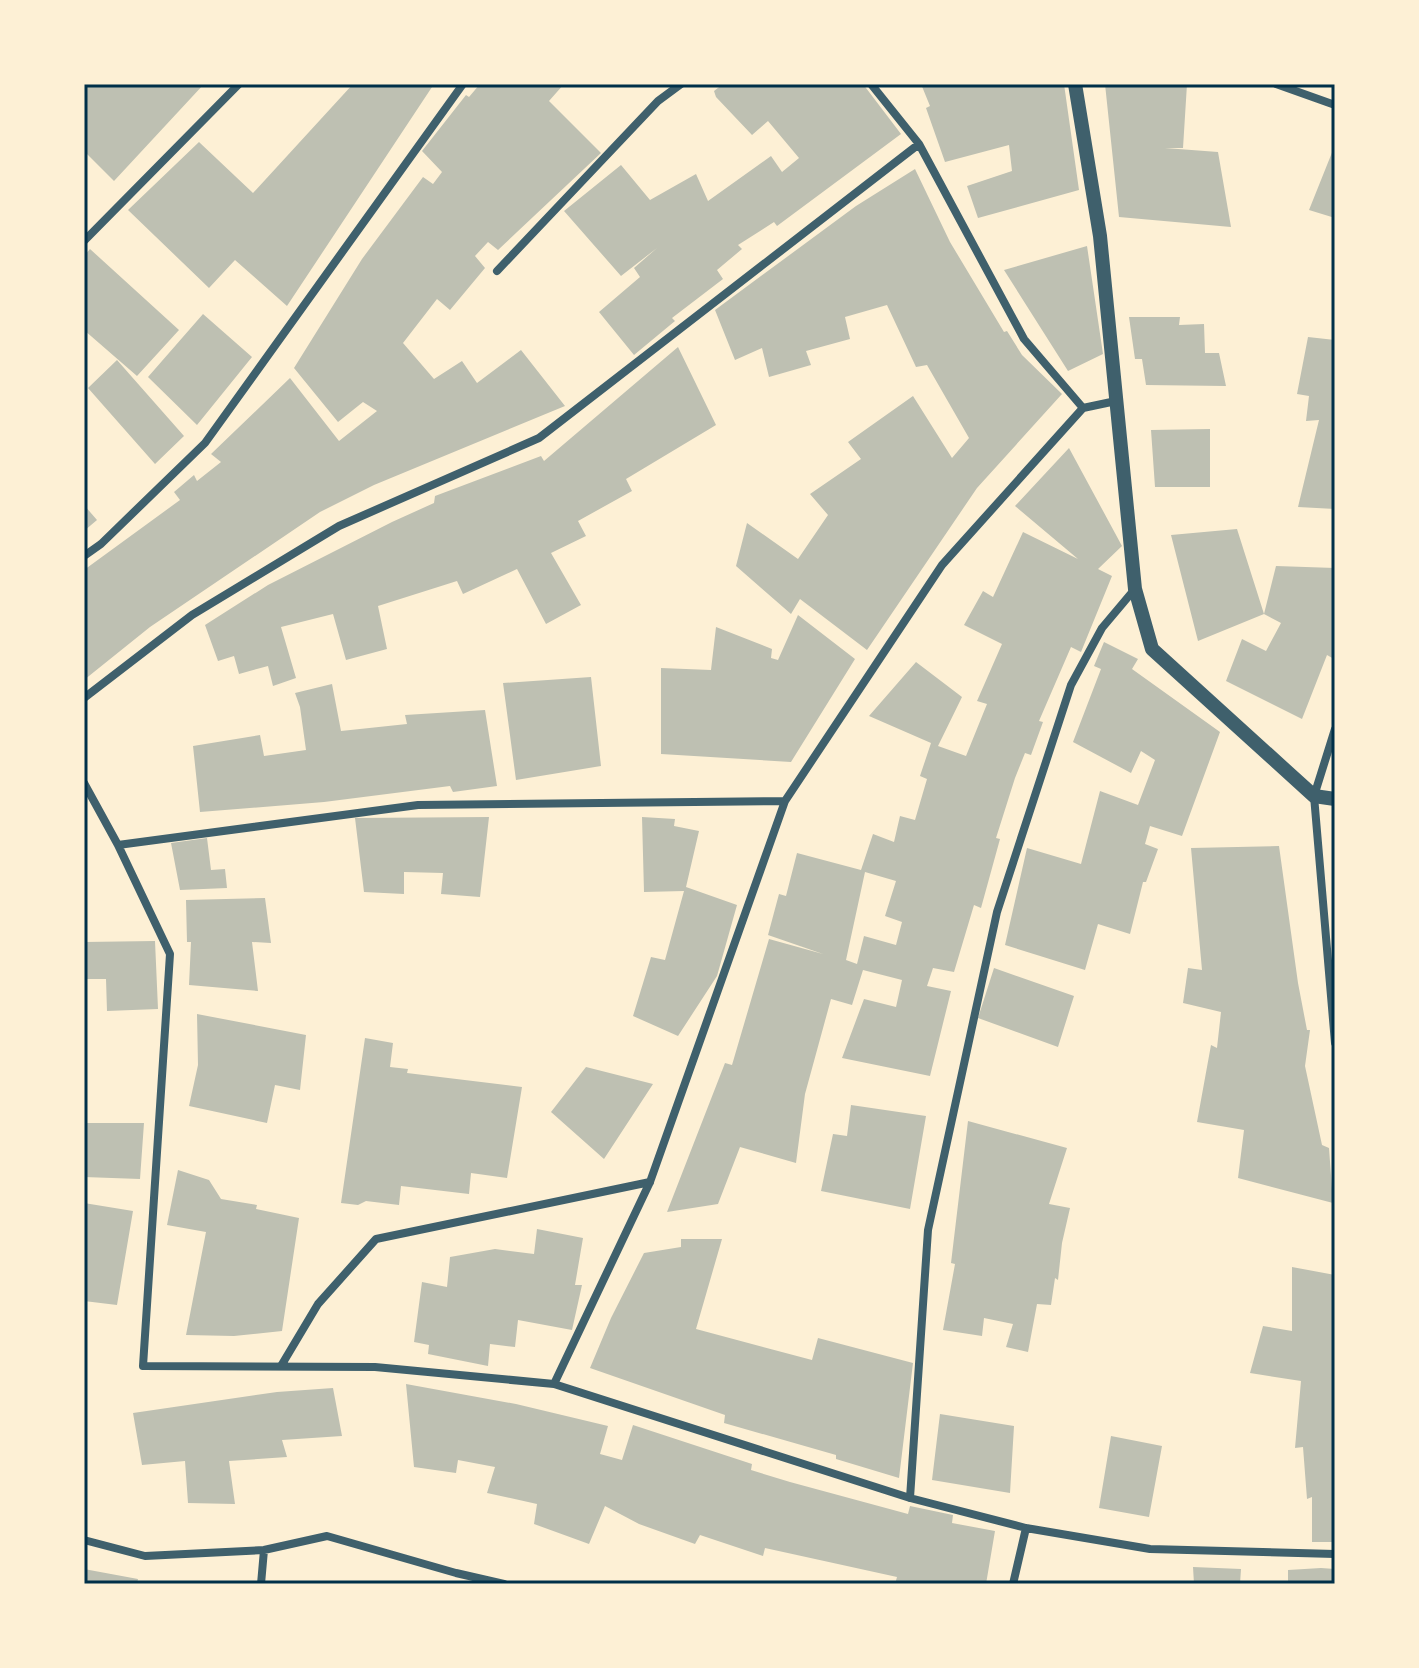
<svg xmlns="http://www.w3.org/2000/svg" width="1419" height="1668" viewBox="0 0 1419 1668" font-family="'Varela Round',sans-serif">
	<rect width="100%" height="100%" fill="#fdf0d5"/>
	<path fill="#bec0b2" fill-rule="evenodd" d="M 84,84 L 204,84 L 114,181 L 84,151 Z
		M 353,84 L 434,84 L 287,306 L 235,260 L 209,288 L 128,210 L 199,142 L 253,193 Z
		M 480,84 L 564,84 L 549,101 L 601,153 L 498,250 L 488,242 L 475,256 L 485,268 L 450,310 L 437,299 L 403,343 L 434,379 L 462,361 L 477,383 L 521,350 L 565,406 L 374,485 L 320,512 L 150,627 L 84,680 L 84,570 L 180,500 L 174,492 L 194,475 L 197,481 L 221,462 L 211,454 L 290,378 L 339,441 L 377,411 L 363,402 L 338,422 L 294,368 L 362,259 L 423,177 L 433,184 L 442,172 L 422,151 L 466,95 L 469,97 Z
		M 723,84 L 863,84 L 901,134 L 777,226 L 774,222 L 738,245 L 742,249 L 717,270 L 723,279 L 672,318 L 675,321 L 634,355 L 599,312 L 640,277 L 634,268 L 657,248 L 621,276 L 564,211 L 621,165 L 650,200 L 696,174 L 708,201 L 771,156 L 782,172 L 799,158 L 768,121 L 752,135 L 716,97 L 714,91 Z
		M 921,84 L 1064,84 L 1079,190 L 978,218 L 967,186 L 1012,171 L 1009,145 L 945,162 L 926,108 L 930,106 Z
		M 1105,84 L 1187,84 L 1183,148 L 1165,148 L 1218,152 L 1231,227 L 1119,217 Z
		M 1335,145 L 1335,218 L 1309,210 Z
		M 915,169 L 950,242 L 1004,332 L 1007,331 L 1022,355 L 1062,394 L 977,488 L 867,650 L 800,599 L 791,614 L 736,566 L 747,523 L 798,559 L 828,515 L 810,494 L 861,459 L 848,442 L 913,396 L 952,458 L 969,438 L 927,365 L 916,367 L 887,305 L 845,317 L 850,339 L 806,351 L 811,365 L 769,377 L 762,348 L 735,360 L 715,310 L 856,206 Z
		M 1087,246 L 1103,354 L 1068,371 L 1004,270 Z
		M 90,249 L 179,330 L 137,376 L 84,330 L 84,256 Z
		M 203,314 L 252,357 L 197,425 L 148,377 Z
		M 1129,317 L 1180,317 L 1179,325 L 1204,324 L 1205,353 L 1219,353 L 1226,386 L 1146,385 L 1142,359 L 1135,359 Z
		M 1308,337 L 1335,340 L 1335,509 L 1298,507 L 1319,420 L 1306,421 L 1309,396 L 1297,394 Z
		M 678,347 L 716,425 L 626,479 L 632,491 L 578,521 L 586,536 L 551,553 L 581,605 L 546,624 L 517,569 L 463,594 L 457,581 L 378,606 L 387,649 L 346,660 L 333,614 L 281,627 L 296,678 L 273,686 L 268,666 L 239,674 L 234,656 L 218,661 L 205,625 L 268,585 L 392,522 L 434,503 L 435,496 L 541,456 L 544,461 Z
		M 117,360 L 184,436 L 155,464 L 88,388 Z
		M 1210,429 L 1210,487 L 1155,487 L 1151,430 Z
		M 1069,448 L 1122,546 L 1098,569 L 1112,576 L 1081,652 L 1071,647 L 1039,721 L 1043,722 L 1031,755 L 1025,753 L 1015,778 L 996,838 L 1000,839 L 981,908 L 974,905 L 954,972 L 933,968 L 927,986 L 951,991 L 930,1076 L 842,1058 L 864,999 L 896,1007 L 902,980 L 863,970 L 852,1005 L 831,999 L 805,1094 L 796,1163 L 740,1147 L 718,1204 L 667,1212 L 725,1063 L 732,1065 L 769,939 L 823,954 L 768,935 L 779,894 L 786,896 L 797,853 L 861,870 L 873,834 L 894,842 L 900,816 L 915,820 L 927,779 L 920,776 L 931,743 L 869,716 L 916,662 L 962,697 L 938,746 L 966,756 L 987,704 L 977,701 L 1002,644 L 964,625 L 983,591 L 993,597 L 1023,532 L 1078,559 L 1015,506 ZM 865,872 L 896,881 L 885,916 L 902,922 L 896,945 L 864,936 L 857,964 L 846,960 Z
		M 84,505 L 97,520 L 84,531 Z
		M 1237,529 L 1264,614 L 1276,566 L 1335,568 L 1335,657 L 1334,659 L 1327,655 L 1302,719 L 1226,681 L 1242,639 L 1266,651 L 1281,623 L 1264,614 L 1198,641 L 1171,535 Z
		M 798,615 L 855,659 L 791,762 L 661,754 L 661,668 L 711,670 L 716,627 L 772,649 L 771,658 L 778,660 Z
		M 1104,642 L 1138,659 L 1132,669 L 1220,732 L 1182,836 L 1150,826 L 1145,844 L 1158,849 L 1146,882 L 1143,882 L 1130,934 L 1098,924 L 1085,970 L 1005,945 L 1027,848 L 1081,864 L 1100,791 L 1138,805 L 1155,760 L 1141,751 L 1131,773 L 1073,742 L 1101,669 L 1094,666 Z
		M 591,677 L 601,766 L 516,780 L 503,683 Z
		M 332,684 L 341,731 L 407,724 L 405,715 L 485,710 L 497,786 L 453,792 L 450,786 L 324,802 L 200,812 L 193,746 L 260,735 L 264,756 L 306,750 L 300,707 L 295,693 Z
		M 489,817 L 480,897 L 441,894 L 443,873 L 404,872 L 404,894 L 364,892 L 355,818 Z
		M 642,817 L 675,819 L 674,826 L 699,831 L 686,887 L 737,905 L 717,976 L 678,1036 L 633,1016 L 651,957 L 665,960 L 684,891 L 644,892 Z
		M 207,838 L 211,870 L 225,869 L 227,888 L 180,890 L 171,843 Z
		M 1279,846 L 1298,983 L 1307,1030 L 1310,1030 L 1305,1066 L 1322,1145 L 1329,1148 L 1333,1203 L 1238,1178 L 1244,1130 L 1197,1122 L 1211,1045 L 1217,1048 L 1221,1012 L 1183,1003 L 1188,968 L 1202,970 L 1191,848 Z
		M 265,898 L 271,943 L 252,942 L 258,991 L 189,985 L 191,942 L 187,942 L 186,900 Z
		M 155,941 L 158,1009 L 107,1011 L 106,979 L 84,979 L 84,942 Z
		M 994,968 L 1074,996 L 1058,1047 L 978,1018 Z
		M 197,1014 L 306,1035 L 300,1090 L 275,1085 L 267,1123 L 189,1106 L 198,1065 Z
		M 365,1038 L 393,1043 L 390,1067 L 408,1069 L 407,1073 L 522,1087 L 507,1178 L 471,1173 L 469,1194 L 401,1186 L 399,1205 L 366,1201 L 358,1205 L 341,1203 Z
		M 586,1067 L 653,1084 L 604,1159 L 551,1112 Z
		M 851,1105 L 926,1116 L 910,1209 L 821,1191 L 833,1134 L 847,1136 Z
		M 968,1121 L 1067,1148 L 1049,1204 L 1070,1208 L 1062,1243 L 1058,1280 L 1055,1278 L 1051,1305 L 1037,1304 L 1028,1352 L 1006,1347 L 1013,1324 L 984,1318 L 982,1336 L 943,1330 L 955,1264 L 951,1263 Z
		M 86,1123 L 144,1123 L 140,1179 L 84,1177 Z
		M 178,1170 L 209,1180 L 221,1199 L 257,1205 L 256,1209 L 299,1218 L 282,1331 L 234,1336 L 186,1335 L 206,1232 L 167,1225 Z
		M 84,1203 L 133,1211 L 117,1305 L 84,1301 Z
		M 537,1229 L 583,1238 L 575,1285 L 582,1285 L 572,1330 L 518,1320 L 515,1347 L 490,1344 L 488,1366 L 428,1354 L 429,1345 L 414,1342 L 422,1282 L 447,1287 L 450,1257 L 495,1249 L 534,1254 Z
		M 681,1239 L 722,1239 L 696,1329 L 812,1360 L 818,1338 L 913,1363 L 899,1478 L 836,1459 L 836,1455 L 724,1423 L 725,1415 L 590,1368 L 611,1318 L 644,1253 L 681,1247 Z
		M 1292,1267 L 1335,1275 L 1335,1542 L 1312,1542 L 1312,1497 L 1307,1499 L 1303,1447 L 1295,1448 L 1301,1381 L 1250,1373 L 1263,1326 L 1292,1331 Z
		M 406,1384 L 516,1404 L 608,1426 L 600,1454 L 622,1460 L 633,1425 L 752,1464 L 751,1470 L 790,1482 L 908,1514 L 910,1506 L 953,1515 L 952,1523 L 995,1531 L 986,1584 L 895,1584 L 897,1577 L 765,1548 L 763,1556 L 700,1535 L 695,1544 L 639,1524 L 605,1506 L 589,1544 L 534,1524 L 537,1504 L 487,1493 L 495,1467 L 458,1460 L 456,1473 L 414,1467 Z
		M 333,1388 L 342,1436 L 282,1440 L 287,1457 L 229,1461 L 235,1504 L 188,1503 L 185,1461 L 142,1465 L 133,1413 L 277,1392 Z
		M 940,1414 L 1014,1426 L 1010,1493 L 932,1480 Z
		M 1111,1436 L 1162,1446 L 1149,1517 L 1099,1508 Z
		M 1193,1567 L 1241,1569 L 1240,1584 L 1194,1584 Z
		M 1321,1568 L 1335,1569 L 1335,1584 L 1288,1584 L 1288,1570 Z
		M 84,1569 L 138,1579 L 137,1584 L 84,1584 Z"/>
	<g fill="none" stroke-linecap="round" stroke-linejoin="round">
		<path stroke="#3f606c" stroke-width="8" d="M 871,84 L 919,144 L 1024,339 L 1083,408
			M 1276,84 L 1335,105
			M 84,241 L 239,84
			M 497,271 L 658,101 L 681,84
			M 84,556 L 101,544 L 205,443 L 463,84
			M 84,698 L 192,615 L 339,526 L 539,438 L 919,144
			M 1335,729 L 1314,796 L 1335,1043
			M 84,783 L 118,845 L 170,954 L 143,1366 L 375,1367 L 554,1384 L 910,1498 L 1026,1528 L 1150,1549 L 1335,1554
			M 118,845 L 418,805 L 785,801
			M 281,1366 L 318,1304 L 376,1239 L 650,1182
			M 554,1384 L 650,1182 L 785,801 L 942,565 L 1083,408 L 1116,401
			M 910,1498 L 928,1230 L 997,912 L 1071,685 L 1102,628 L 1134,590
			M 84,1540 L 145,1556 L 264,1550 L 327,1536 L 456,1573 L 504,1584
			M 261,1584 L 264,1550
			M 1013,1584 L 1026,1528"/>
		<path stroke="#3f606c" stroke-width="14" d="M 1075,84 L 1100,236 L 1135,589 L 1152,649 L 1314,796 L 1335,799"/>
	</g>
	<rect width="1419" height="1668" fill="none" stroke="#fdf0d5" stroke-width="172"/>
	<rect x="86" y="86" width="1247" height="1496" fill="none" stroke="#003049" stroke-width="3"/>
</svg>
